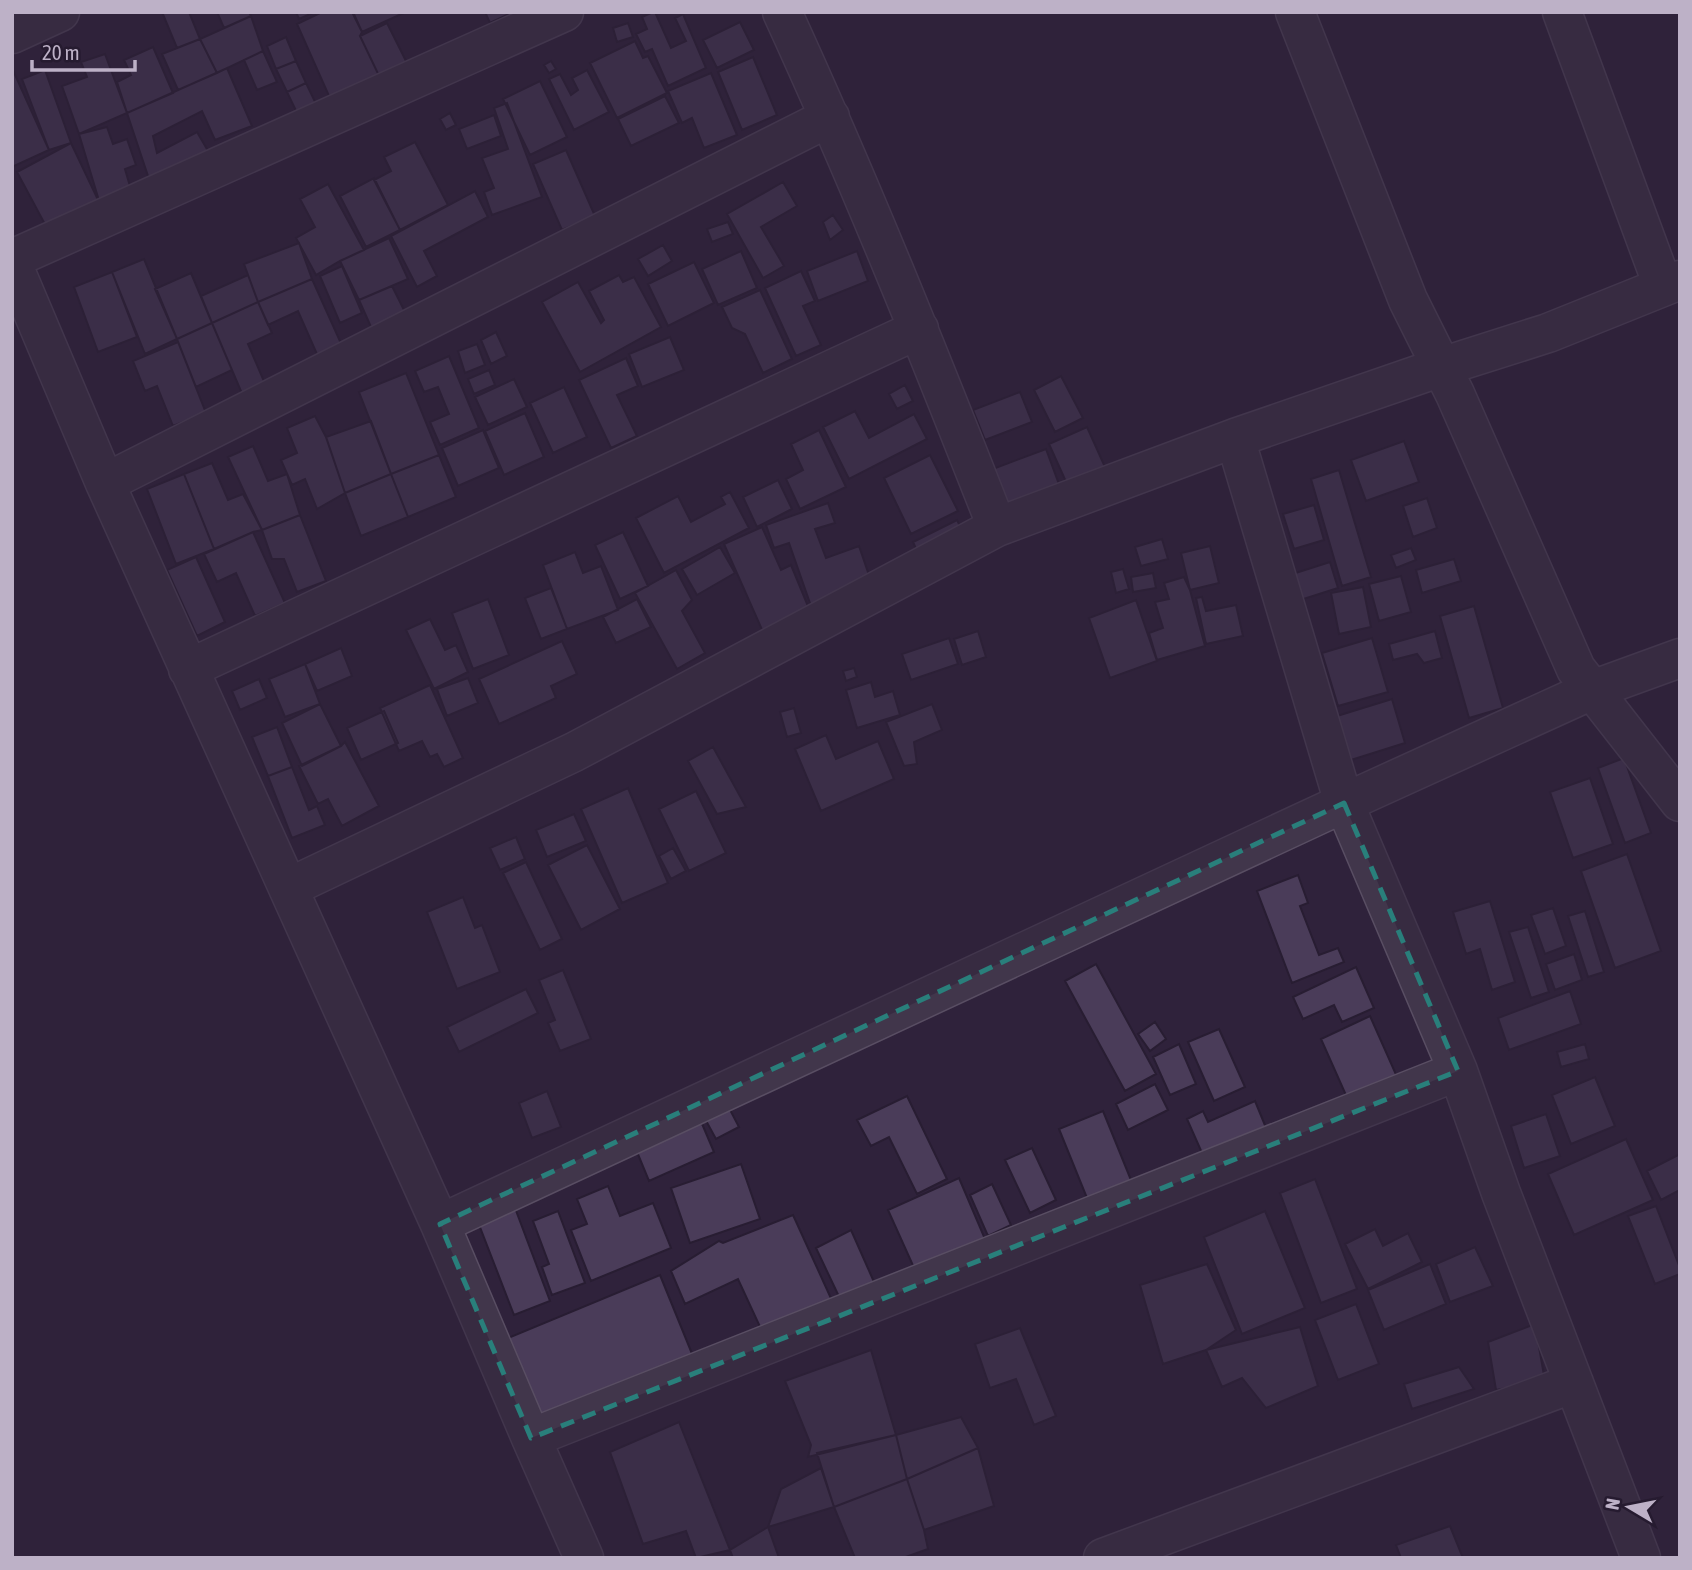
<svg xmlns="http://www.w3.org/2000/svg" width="1692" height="1570" viewBox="0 0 1692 1570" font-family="'Asap Condensed',sans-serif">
	<rect width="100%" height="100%" fill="#2f223b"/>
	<path fill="#4a3c59" stroke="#281d32" stroke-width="2" d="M 162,12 L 189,12 L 200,39 L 177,48 Z
		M 217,12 L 249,12 L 251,16 L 224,28 Z
		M 296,12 L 315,12 L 299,19 Z
		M 322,12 L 352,12 L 362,32 L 360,36 L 382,82 L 333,105 L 297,24 Z
		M 353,12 L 406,12 L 362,32 Z
		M 485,12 L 513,12 L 490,23 Z
		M 653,12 L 655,12 L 671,48 L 686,41 L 675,18 L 683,14 L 706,68 L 668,86 L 652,49 L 645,52 L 636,34 L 647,29 L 642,17 Z
		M 251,16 L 263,51 L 217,73 L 200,39 Z
		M 740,22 L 754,50 L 717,68 L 703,40 Z
		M 387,23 L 410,69 L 382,82 L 360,36 Z
		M 628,23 L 633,37 L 617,42 L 613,28 Z
		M 286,37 L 296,61 L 276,69 L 267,46 Z
		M 200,39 L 217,73 L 178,90 L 162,54 Z
		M 635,41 L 643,58 L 648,56 L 667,93 L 617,118 L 590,63 Z
		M 153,47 L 173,93 L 127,113 L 117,82 L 131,75 L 124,60 Z
		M 263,51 L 277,82 L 257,90 L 244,60 Z
		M 105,54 L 127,113 L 79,134 L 62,86 L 87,77 L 81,62 Z
		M 753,57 L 777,115 L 742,130 L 718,72 Z
		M 296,61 L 306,83 L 287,92 L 276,69 Z
		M 551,61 L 556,69 L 549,73 L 544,65 Z
		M 12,68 L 49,150 L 12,167 Z
		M 227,68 L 252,126 L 215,140 L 202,111 L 153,136 L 157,153 L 197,132 L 211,156 L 153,191 L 127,113 Z
		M 45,70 L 71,143 L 49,150 L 22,79 Z
		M 587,70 L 609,112 L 574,130 L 549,79 L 560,74 L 571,95 L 578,90 L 572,78 Z
		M 711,73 L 737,135 L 704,148 L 692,118 L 682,123 L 668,91 Z
		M 540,81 L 567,137 L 530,155 L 503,99 Z
		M 306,83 L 318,108 L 299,117 L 287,92 Z
		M 665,96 L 679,123 L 631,146 L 618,119 Z
		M 507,103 L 542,197 L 492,215 L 484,192 L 494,188 L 482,158 L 508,149 L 494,108 Z
		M 450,113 L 456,125 L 446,130 L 440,119 Z
		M 494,115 L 501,136 L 467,149 L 459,129 Z
		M 107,127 L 113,144 L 127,139 L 136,165 L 125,169 L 132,193 L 100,204 L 79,134 Z
		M 415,142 L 448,205 L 400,230 L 374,180 L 391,171 L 384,157 Z
		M 71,143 L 100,204 L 48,230 L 17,172 Z
		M 566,150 L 595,216 L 562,230 L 533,164 Z
		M 374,178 L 400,230 L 366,247 L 340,196 Z
		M 783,182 L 797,206 L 761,227 L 784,266 L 763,278 L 727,214 Z
		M 328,184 L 364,250 L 340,261 L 316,275 L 296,238 L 315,227 L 300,199 Z
		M 475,191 L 488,217 L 424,251 L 437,276 L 417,287 L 391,236 Z
		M 833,215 L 843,230 L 830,240 L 823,222 Z
		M 728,222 L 733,234 L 712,242 L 707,229 Z
		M 389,238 L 408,279 L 359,300 L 340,261 Z
		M 299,243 L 312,279 L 258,302 L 244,264 Z
		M 663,245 L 672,261 L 648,276 L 638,259 Z
		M 741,251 L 757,288 L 718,305 L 702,269 Z
		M 857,251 L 868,281 L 818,301 L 807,271 Z
		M 144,259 L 177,339 L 145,354 L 112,272 Z
		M 694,262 L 714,303 L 668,326 L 648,284 Z
		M 342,266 L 362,313 L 340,323 L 320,276 Z
		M 801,271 L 815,301 L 803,306 L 821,345 L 796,356 L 765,288 Z
		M 112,272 L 137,337 L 98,352 L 74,287 Z
		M 191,273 L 212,323 L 177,339 L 155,289 Z
		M 248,275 L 258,302 L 212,323 L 201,296 Z
		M 619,275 L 623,282 L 634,277 L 661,327 L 580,372 L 542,302 L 578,282 L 601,323 L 604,320 L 589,291 Z
		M 312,279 L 344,350 L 320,361 L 298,311 L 268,325 L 258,302 Z
		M 392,286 L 408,318 L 375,336 L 359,300 Z
		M 760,290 L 792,359 L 763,373 L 745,334 L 732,328 L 722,307 Z
		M 258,302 L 272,333 L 248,344 L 266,386 L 243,396 L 212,323 Z
		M 212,323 L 232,370 L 196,387 L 177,339 Z
		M 496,332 L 507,356 L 491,364 L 481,340 Z
		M 670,337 L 684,370 L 642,387 L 629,354 Z
		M 178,342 L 206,413 L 173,426 L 157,386 L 145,391 L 133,361 Z
		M 477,344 L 485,365 L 465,373 L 458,351 Z
		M 449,356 L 479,428 L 440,445 L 430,422 L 449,414 L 438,387 L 424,392 L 415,371 Z
		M 626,358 L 638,386 L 617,395 L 637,436 L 611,448 L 579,380 Z
		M 489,370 L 495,385 L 474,394 L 468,379 Z
		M 406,373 L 439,455 L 391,474 L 359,392 Z
		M 1061,376 L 1083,418 L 1055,432 L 1034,390 Z
		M 514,379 L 527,407 L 488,425 L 475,397 Z
		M 905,385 L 913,401 L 897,409 L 889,394 Z
		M 564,387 L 587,437 L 553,453 L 530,403 Z
		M 1020,392 L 1032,422 L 985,440 L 973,410 Z
		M 855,411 L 869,438 L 914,414 L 927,439 L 849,479 L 823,427 Z
		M 525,413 L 544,457 L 504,475 L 485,431 Z
		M 315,416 L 326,437 L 345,493 L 317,509 L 305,479 L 292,485 L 281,460 L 297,453 L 287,428 Z
		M 371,421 L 391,474 L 345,493 L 326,437 Z
		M 1087,427 L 1105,467 L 1067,484 L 1049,444 Z
		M 483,430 L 499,468 L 458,486 L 442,448 Z
		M 819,430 L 846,487 L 800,509 L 786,479 L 803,470 L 791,444 Z
		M 1404,441 L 1419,482 L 1366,501 L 1351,460 Z
		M 253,446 L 268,481 L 287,474 L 300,515 L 262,530 L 228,457 Z
		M 1046,449 L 1060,487 L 1003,508 L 990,470 Z
		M 439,455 L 456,497 L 408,517 L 391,474 Z
		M 930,455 L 958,511 L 911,534 L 884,478 Z
		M 212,463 L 228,500 L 243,494 L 262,530 L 253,532 L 214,549 L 184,474 Z
		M 1339,470 L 1371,577 L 1342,586 L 1311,479 Z
		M 184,474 L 214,549 L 176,564 L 147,489 Z
		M 391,474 L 408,517 L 361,536 L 345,493 Z
		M 778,480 L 792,509 L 757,527 L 743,497 Z
		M 730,492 L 749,528 L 664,573 L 636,518 L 678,496 L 691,522 L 725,504 L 721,497 Z
		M 1427,498 L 1437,528 L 1413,537 L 1403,506 Z
		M 828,503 L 835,523 L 815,529 L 826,558 L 859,546 L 872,584 L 811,606 L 789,543 L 774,548 L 766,525 Z
		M 1314,505 L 1324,540 L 1294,549 L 1283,514 Z
		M 300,515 L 326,581 L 297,592 L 284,559 L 272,559 L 262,530 Z
		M 957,520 L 965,536 L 920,558 L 913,542 Z
		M 762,527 L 781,570 L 791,565 L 810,611 L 763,632 L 724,544 Z
		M 253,532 L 285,603 L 255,616 L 236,573 L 217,582 L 204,554 Z
		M 623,532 L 648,586 L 620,599 L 595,545 Z
		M 1162,539 L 1168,559 L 1141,566 L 1135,547 Z
		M 1210,546 L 1219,583 L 1190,590 L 1181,553 Z
		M 720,547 L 735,573 L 697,595 L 682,569 Z
		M 1411,548 L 1416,560 L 1396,568 L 1391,555 Z
		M 575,552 L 583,573 L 601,566 L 618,610 L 567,629 L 543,565 Z
		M 196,557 L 225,622 L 197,636 L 167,570 Z
		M 1454,559 L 1461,581 L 1422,593 L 1416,570 Z
		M 1330,562 L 1338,588 L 1291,603 L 1283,577 Z
		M 1123,569 L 1129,589 L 1116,593 L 1111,572 Z
		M 676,570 L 692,600 L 682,611 L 705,653 L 677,669 L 635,593 Z
		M 1153,573 L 1156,588 L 1133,592 L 1131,577 Z
		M 1401,576 L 1411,612 L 1379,621 L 1369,584 Z
		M 1184,577 L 1190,590 L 1205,646 L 1157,660 L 1149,633 L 1163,628 L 1155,602 L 1169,599 L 1164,583 Z
		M 1363,587 L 1371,627 L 1339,634 L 1331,593 Z
		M 551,588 L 567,629 L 541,639 L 525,598 Z
		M 1202,597 L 1206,611 L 1236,605 L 1243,636 L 1206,644 L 1196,598 Z
		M 488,599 L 509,655 L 473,669 L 452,613 Z
		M 637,599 L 651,627 L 616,643 L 603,617 Z
		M 1136,600 L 1157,661 L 1110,678 L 1089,618 Z
		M 1474,606 L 1503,708 L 1469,718 L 1440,616 Z
		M 430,619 L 445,650 L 456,645 L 468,672 L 434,689 L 406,630 Z
		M 978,631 L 986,657 L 962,665 L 954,639 Z
		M 1435,631 L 1442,658 L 1424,663 L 1417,654 L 1393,660 L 1389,644 Z
		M 949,638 L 958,664 L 911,680 L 902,654 Z
		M 1372,638 L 1388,692 L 1338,706 L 1322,653 Z
		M 562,641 L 577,674 L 551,686 L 556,698 L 499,724 L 479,679 Z
		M 341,648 L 352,676 L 317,691 L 305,664 Z
		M 305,664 L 320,704 L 285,717 L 269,679 Z
		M 854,668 L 857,677 L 846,681 L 843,671 Z
		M 468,678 L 478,703 L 447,716 L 437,689 Z
		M 259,679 L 267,698 L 240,710 L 232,691 Z
		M 871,682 L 875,697 L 893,691 L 900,715 L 857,728 L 846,690 Z
		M 430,685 L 463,758 L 444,767 L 437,754 L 430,757 L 422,741 L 399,751 L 380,708 Z
		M 1392,699 L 1405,743 L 1351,760 L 1337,716 Z
		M 320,704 L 341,746 L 302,766 L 282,723 Z
		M 932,704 L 942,730 L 914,742 L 917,764 L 904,766 L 886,722 Z
		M 794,708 L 801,733 L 787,737 L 780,712 Z
		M 384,711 L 398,743 L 361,760 L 347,728 Z
		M 277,727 L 292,767 L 268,776 L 252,737 Z
		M 826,735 L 836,759 L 878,741 L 894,779 L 821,811 L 795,749 Z
		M 345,742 L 379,806 L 342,826 L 328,799 L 318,804 L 299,766 L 341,746 Z
		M 713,747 L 746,807 L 717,814 L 688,761 Z
		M 1624,758 L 1651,833 L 1625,843 L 1598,768 Z
		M 292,767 L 309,810 L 317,806 L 325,825 L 292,838 L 268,776 Z
		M 1590,778 L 1613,844 L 1573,858 L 1550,792 Z
		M 628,788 L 668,883 L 622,903 L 581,809 Z
		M 696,791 L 726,853 L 689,871 L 659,809 Z
		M 574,814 L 586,841 L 547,857 L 536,830 Z
		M 516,837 L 525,859 L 500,870 L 490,848 Z
		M 587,845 L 620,909 L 581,930 L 548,865 Z
		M 673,848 L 686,871 L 671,879 L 659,856 Z
		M 1627,854 L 1661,951 L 1615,968 L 1581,871 Z
		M 526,862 L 562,939 L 540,950 L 503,873 Z
		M 1298,875 L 1308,903 L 1300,906 L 1319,955 L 1338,948 L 1344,962 L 1292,983 L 1257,891 Z
		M 463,897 L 475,928 L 482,925 L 500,972 L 457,989 L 427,912 Z
		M 1490,901 L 1515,982 L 1492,990 L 1480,949 L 1466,954 L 1453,912 Z
		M 1553,908 L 1566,946 L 1545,954 L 1531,915 Z
		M 1585,911 L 1604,972 L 1588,977 L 1568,916 Z
		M 1528,927 L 1549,992 L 1531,998 L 1509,932 Z
		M 1574,954 L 1582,980 L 1555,990 L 1546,964 Z
		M 1096,964 L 1156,1074 L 1125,1091 L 1065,981 Z
		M 1356,967 L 1374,1008 L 1342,1022 L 1334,1005 L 1303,1019 L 1293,997 Z
		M 563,970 L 591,1039 L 560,1051 L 548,1023 L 555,1020 L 539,980 Z
		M 526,989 L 538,1013 L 459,1052 L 447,1027 Z
		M 1570,991 L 1581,1024 L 1509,1050 L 1498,1018 Z
		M 1370,1016 L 1398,1079 L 1349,1102 L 1321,1039 Z
		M 1155,1022 L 1166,1039 L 1150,1051 L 1138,1034 Z
		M 1219,1029 L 1245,1087 L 1214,1101 L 1188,1042 Z
		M 1179,1044 L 1196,1084 L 1170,1095 L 1153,1057 Z
		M 1585,1044 L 1589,1059 L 1561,1067 L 1557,1052 Z
		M 1595,1077 L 1615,1126 L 1571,1144 L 1552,1095 Z
		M 1155,1084 L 1168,1110 L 1128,1130 L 1116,1104 Z
		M 547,1091 L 561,1127 L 532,1138 L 519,1103 Z
		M 907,1096 L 947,1179 L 917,1194 L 889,1137 L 871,1146 L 857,1120 Z
		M 1255,1101 L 1269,1135 L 1206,1162 L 1187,1119 L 1203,1111 L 1208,1122 Z
		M 727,1104 L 739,1127 L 716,1139 L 704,1117 Z
		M 1103,1111 L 1133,1185 L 1089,1203 L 1059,1129 Z
		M 1546,1114 L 1560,1156 L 1524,1168 L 1511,1126 Z
		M 700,1119 L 714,1152 L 649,1181 L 635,1147 Z
		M 1626,1139 L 1653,1200 L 1574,1235 L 1548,1174 Z
		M 1032,1148 L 1056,1200 L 1030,1213 L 1005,1160 Z
		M 1680,1154 L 1680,1190 L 1661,1200 L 1647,1171 Z
		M 741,1164 L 760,1219 L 690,1243 L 671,1188 Z
		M 959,1178 L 985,1239 L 915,1270 L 888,1210 Z
		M 1315,1179 L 1357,1289 L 1321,1303 L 1280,1193 Z
		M 992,1184 L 1011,1225 L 988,1236 L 970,1195 Z
		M 608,1186 L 620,1216 L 653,1203 L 671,1248 L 591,1281 L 571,1230 L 587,1224 L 577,1199 Z
		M 1656,1206 L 1680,1268 L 1680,1274 L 1655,1284 L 1628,1216 Z
		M 515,1208 L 550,1301 L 514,1315 L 478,1222 Z
		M 558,1211 L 585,1283 L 552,1295 L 542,1267 L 549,1264 L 533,1221 Z
		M 1265,1211 L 1305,1308 L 1242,1334 L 1204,1237 Z
		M 793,1215 L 839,1316 L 761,1329 L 738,1279 L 685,1304 L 671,1271 L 719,1241 L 723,1243 Z
		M 1375,1229 L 1383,1246 L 1408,1233 L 1422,1262 L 1368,1289 L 1345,1244 Z
		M 851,1230 L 878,1291 L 843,1305 L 816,1248 Z
		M 1475,1247 L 1493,1286 L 1450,1302 L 1436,1264 Z
		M 1207,1264 L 1236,1330 L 1206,1350 L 1163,1364 L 1140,1285 Z
		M 1430,1264 L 1446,1304 L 1384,1330 L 1368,1290 Z
		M 660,1275 L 697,1366 L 540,1427 L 508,1338 Z
		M 1356,1304 L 1379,1364 L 1338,1380 L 1315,1320 Z
		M 1535,1324 L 1545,1381 L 1496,1390 L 1488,1342 Z
		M 1300,1327 L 1318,1386 L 1266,1408 L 1242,1378 L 1222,1387 L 1206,1350 Z
		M 1020,1328 L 1056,1416 L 1034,1425 L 1016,1379 L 990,1388 L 975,1344 Z
		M 871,1350 L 896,1435 L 808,1457 L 811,1445 L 785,1381 Z
		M 1459,1367 L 1474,1389 L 1412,1409 L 1404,1384 Z
		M 961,1417 L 978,1448 L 907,1479 L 896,1435 Z
		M 679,1422 L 730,1550 L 696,1558 L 686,1531 L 643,1544 L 610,1452 Z
		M 896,1435 L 907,1479 L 834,1507 L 817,1453 Z
		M 978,1448 L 994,1506 L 924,1530 L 907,1479 Z
		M 821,1468 L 834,1507 L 768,1527 L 781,1489 Z
		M 907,1479 L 924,1530 L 928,1549 L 903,1558 L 855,1558 L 834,1507 Z
		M 1450,1526 L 1463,1558 L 1401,1558 L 1396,1545 Z
		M 768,1527 L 779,1558 L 733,1558 L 730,1550 Z"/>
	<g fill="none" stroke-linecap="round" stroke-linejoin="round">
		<defs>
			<path id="minor" d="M 782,12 C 860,182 929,354 997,527
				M 1295,12 L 1408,300 L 1455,394 L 1576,669 L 1680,802
				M 1562,12 L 1663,286
				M 12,34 L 60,12
				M 12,259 L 564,12
				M 12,263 L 105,483 L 440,1224 L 531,1438 L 584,1558
				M 1235,438 L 1344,803 L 1458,1071 L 1501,1193 L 1641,1558
				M 105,483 L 830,117
				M 188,669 L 919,329
				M 288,888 L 574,752 L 997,527 L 1235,438 L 1441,367 L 1548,333 L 1680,280
				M 440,1224 L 1344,803 L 1592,690 L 1680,658
				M 531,1438 L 1458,1071
				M 1103,1558 L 1574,1383"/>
		</defs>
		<use href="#minor" stroke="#594e63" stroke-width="41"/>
		<use href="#minor" stroke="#41364b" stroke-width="38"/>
	</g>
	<path d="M0 0H1692V1570H0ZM 1344,803 L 1458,1071 L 531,1438 L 440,1224 Z" fill="#2f223b" fill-opacity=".55" fill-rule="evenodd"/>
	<path fill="none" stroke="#297f7b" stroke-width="5" stroke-dasharray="14 9" stroke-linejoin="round" d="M 1344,803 L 1458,1071 L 531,1438 L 440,1224 Z"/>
	<rect width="1692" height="1570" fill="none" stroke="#bdb1c7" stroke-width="28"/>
	<g transform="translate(1629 1507) rotate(280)" stroke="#261b30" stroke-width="5" paint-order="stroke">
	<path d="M0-5L12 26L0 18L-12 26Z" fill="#bdb1c7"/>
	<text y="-10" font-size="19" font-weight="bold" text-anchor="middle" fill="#bdb1c7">N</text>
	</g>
	<path d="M32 60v10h103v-10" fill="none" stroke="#bdb1c7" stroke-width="3.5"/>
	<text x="42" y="60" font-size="21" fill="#bdb1c7" stroke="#261b30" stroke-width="5" paint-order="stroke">20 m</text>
</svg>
